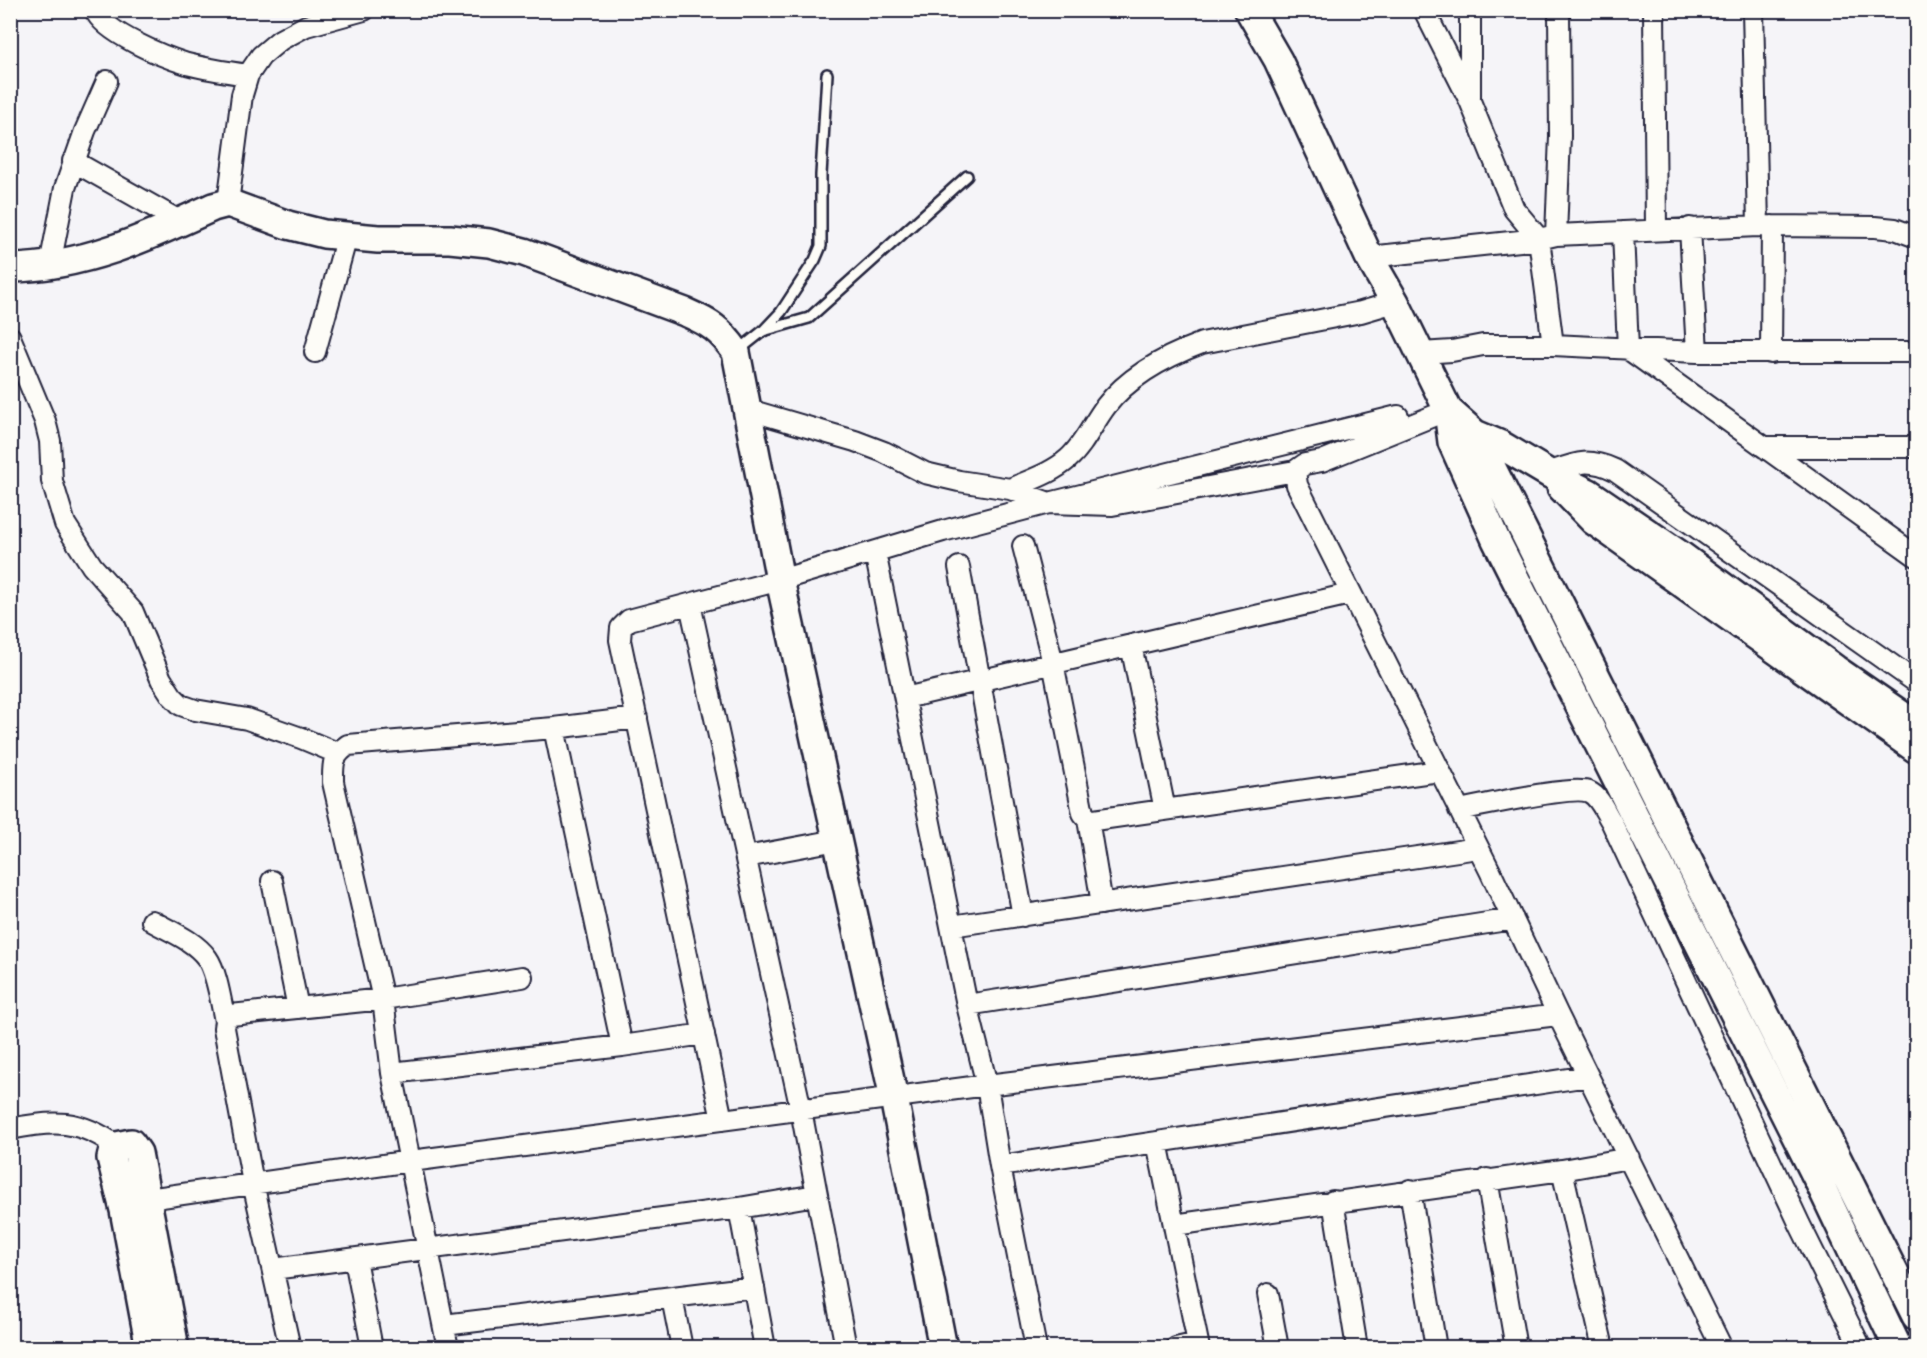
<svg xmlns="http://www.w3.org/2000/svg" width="1927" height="1358" viewBox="0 0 1927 1358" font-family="'Comic Neue',sans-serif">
	<rect width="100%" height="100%" fill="#f5f4f8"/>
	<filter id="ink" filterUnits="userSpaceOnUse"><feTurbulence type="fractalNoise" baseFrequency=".0167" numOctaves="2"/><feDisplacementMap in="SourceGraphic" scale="12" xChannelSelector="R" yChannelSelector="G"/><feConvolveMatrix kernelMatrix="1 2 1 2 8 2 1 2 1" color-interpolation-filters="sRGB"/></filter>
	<g filter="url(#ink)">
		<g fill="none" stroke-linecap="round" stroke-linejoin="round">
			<defs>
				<path id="lane" d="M 763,331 L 809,318 L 967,176
					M 739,350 L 763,331 L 781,312 L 815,260 L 821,246 L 821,175 L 827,74"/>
				<path id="street" d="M 95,10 C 104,33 164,57 187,64 C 207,69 227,72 248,75
					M 1424,10 L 1470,101 L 1514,209 L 1539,239 L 1553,345
					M 1654,10 L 1656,230
					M 1470,98 L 1470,10
					M 73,161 L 181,222
					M 228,203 L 242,95 L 248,75 L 261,56 L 280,40 L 306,26 L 364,10
					M 1758,226 L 1875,227 L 1895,229 L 1916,237
					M 1690,228 L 1697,352
					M 1623,232 L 1628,349 L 1916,556
					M 1556,235 L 1560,136 L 1559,10
					M 1369,257 L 1539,239 L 1556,235 L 1758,226 L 1753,10
					M 50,265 L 65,188 L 85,131 L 107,81
					M 10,337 L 45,421 L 50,441 L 52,481 L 65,524 L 92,566 L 133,612 L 161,679 L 172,696 L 181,705 L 195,710 L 247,719 L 301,738 L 337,753
					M 315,352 L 347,236
					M 1421,353 L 1452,351 L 1483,345 L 1553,345 L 1697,352 L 1916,352
					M 1771,353 L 1772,226
					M 746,409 L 855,441 L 884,452 L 925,473 L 959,481 L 1010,489 L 1049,503 L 1112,505 L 1295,471
					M 1448,410 L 1322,461 L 1305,464 L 1295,471 L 1297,485 L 1490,871 L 1558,1015 L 1722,1348
					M 1764,447 L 1916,447
					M 1548,473 C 1576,463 1587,457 1615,470 L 1916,682
					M 1010,489 C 1030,480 1052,473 1068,459 C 1084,445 1093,423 1106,406 C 1129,376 1167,356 1202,343 L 1361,312 L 1395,302
					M 1023,546 L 1053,663 L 1083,813 L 1088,819 L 1094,820 L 1439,771
					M 875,552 L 967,1005 L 987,1085 L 1000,1166 L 1036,1348
					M 959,567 L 1023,916
					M 690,604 L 801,1110 L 846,1348
					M 1131,645 L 1165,810
					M 905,698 L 1350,594
					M 554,728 L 622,1046
					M 1459,810 C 1482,806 1572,785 1589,792 C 1600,797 1605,812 1611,821 L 1800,1225 L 1861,1348
					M 1088,819 L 1102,904
					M 746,857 L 837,840
					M 272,881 L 298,1008
					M 152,921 C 170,931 195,941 207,958 C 217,972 221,1003 225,1021
					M 951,926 L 1478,848
					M 967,1005 L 1513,919
					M 392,1073 L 622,1046 L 704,1034
					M 722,1120 L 620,640 L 621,628 L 629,620 L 780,580 L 943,531 L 1049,503 L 1398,416
					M 10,1129 C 54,1120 79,1119 117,1146
					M 1157,1142 L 1198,1343
					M 1000,1166 L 1588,1076
					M 1562,1170 L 1603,1348
					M 1487,1179 L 1516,1348
					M 1410,1190 L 1436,1348
					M 148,1199 L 411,1161 L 987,1085 L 1558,1015
					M 1333,1201 L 1357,1348
					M 739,1208 L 765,1348
					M 1174,1225 L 1562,1170 L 1629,1158
					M 355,1259 L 372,1348
					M 273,1269 L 739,1208 L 816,1195
					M 1268,1294 L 1278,1348
					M 672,1298 L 682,1348
					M 444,1325 L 754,1287
					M 290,1348 L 253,1183 L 224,1028 L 225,1021 L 231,1015 L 383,999 L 522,977
					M 448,1348 L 392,1073 L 383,999 L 333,782 C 333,763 332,756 348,745 L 554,728 L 637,718
					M 1176,1348 L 1198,1343 L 1199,1348"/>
				<path id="secondary" d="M 1249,10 L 1278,60 L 1369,257 L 1395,302 L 1448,410 L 1452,442 L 1496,540 L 1819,1182 L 1898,1348
					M 10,268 C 84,267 148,237 213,207 L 228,203 L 288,225 L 324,234 L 378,239 L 450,239 L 489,243 L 524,252 L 685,312 C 710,323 720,329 736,352 L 780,580 L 894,1098 L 943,1348
					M 1448,410 L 1475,434 L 1916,1316
					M 1469,436 L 1475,434 L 1501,445 L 1548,473 L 1589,493 L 1680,555 L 1835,669 L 1916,725
					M 1561,487 L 1594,521 L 1916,749
					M 150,1348 L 124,1210 L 111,1158 L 113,1150 L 117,1146 L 131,1143 L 138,1153 L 175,1348"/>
			</defs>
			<use href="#lane" stroke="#22223b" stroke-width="14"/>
			<use href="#street" stroke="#22223b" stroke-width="24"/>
			<use href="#secondary" stroke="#22223b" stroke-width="32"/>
			<use href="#lane" stroke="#fdfcf7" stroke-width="9"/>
			<use href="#street" stroke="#fdfcf7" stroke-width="20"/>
			<use href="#secondary" stroke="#fdfcf7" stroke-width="27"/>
		</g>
	</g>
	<rect width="1927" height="1358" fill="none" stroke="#fdfcf7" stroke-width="36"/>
	<rect x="18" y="18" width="1891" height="1322" fill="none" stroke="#22223b" stroke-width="2" filter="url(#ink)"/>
</svg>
